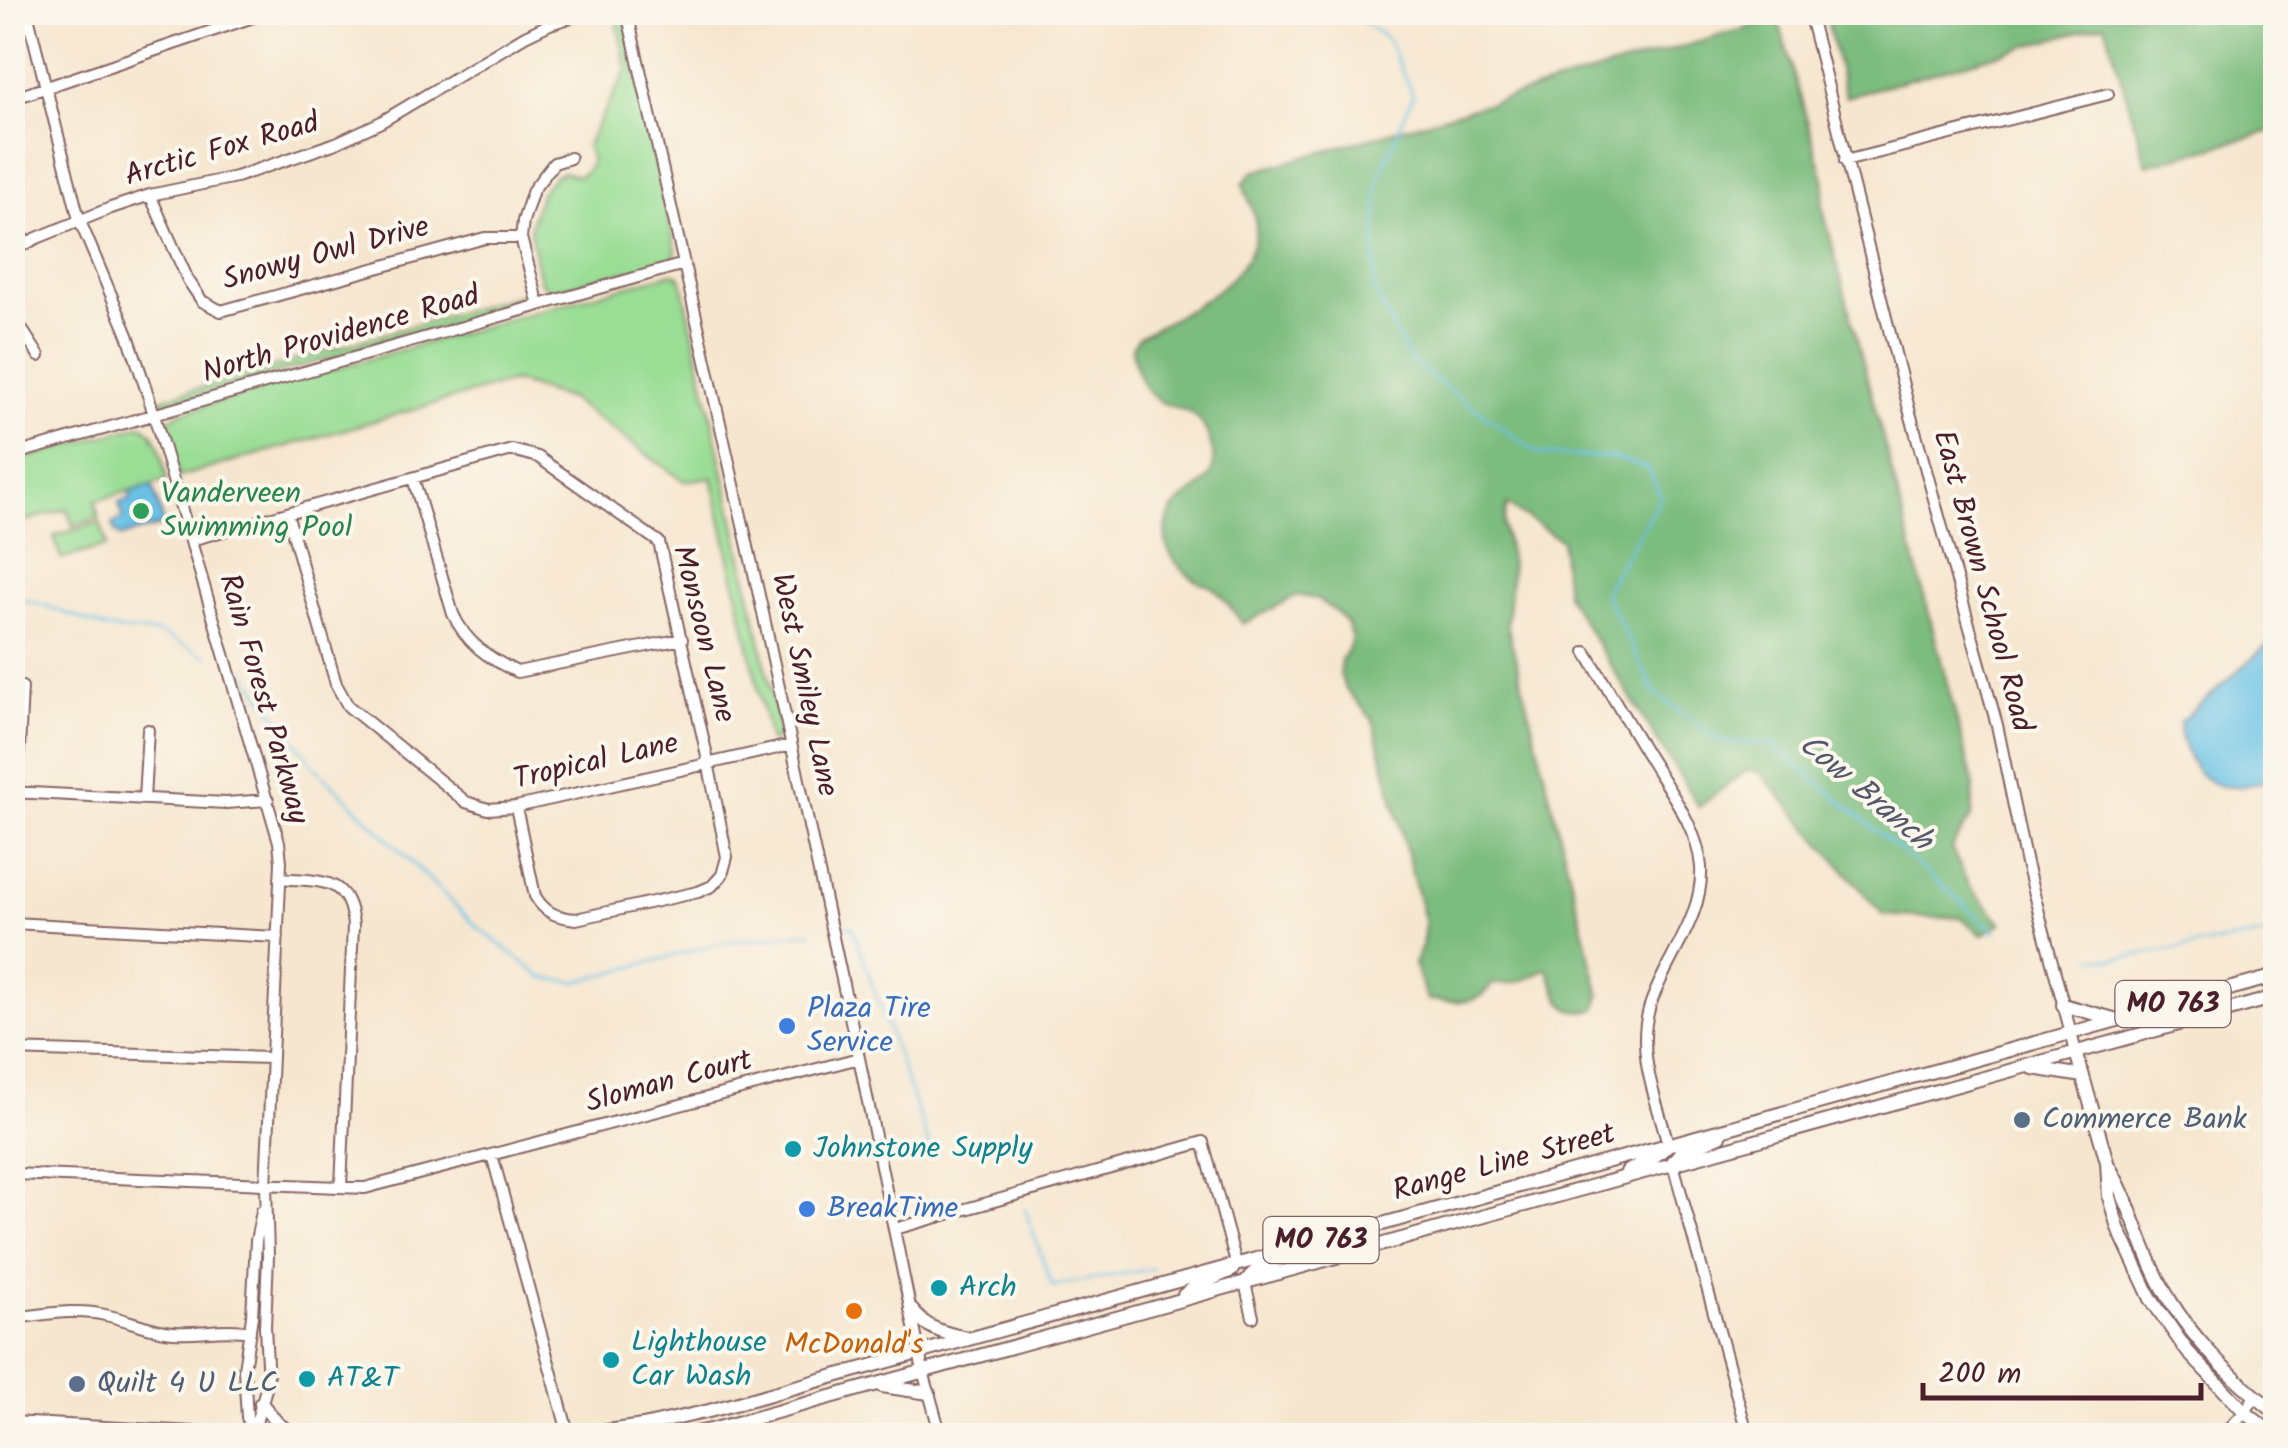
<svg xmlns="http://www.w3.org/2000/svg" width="2288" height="1448" viewBox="0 0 2288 1448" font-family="Kalam,sans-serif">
	<rect width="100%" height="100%" fill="#fbf7ec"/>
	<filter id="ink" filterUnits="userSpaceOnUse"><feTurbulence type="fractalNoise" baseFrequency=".01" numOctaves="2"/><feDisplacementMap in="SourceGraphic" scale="20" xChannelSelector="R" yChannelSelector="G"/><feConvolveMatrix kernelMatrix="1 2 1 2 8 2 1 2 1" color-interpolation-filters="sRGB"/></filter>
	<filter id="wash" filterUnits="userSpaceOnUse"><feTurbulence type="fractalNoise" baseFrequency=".0048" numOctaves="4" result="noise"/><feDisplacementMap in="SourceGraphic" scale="40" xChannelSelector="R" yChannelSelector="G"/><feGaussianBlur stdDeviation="2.25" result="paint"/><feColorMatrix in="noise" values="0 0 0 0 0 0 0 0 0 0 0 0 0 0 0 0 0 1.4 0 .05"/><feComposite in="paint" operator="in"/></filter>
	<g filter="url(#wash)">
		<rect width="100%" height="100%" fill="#f6e6cf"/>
		<path fill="#9add95" stroke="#727e60" stroke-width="2.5" d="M 615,13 L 619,13 L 624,16 L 676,251 L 674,257 L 667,262 L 550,290 L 540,281 L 530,231 L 533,215 L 541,192 L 554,176 L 563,172 L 578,176 C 593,170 592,159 586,146 L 627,70 Z
			M 672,273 L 681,277 L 780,731 L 777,739 L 770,742 L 712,477 L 684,481 L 570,399 L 513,381 L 179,477 L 166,429 L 169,419 L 179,413 Z
			M 530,292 L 526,300 L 518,305 L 167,404 L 158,400 Z
			M 141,425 C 161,433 162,461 167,480 L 95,501 L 99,518 L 73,526 L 67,509 L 13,524 L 13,462 Z
			M 100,522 L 107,546 L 61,559 L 54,536 Z"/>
		<path fill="#7bbc7e" stroke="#626e54" stroke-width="2.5" d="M 1825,13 L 2275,13 L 2275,130 L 2147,165 L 2105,24 L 1846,97 Z
			M 1778,19 L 1825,183 L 1822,206 L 1974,786 L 1972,816 L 1951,847 L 1969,886 L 2002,923 L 1982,935 L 1961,917 L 1939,918 L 1883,915 L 1759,771 L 1746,770 L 1699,807 L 1566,594 L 1561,540 L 1507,505 C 1500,531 1507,535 1510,560 C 1513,581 1508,603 1507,624 L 1600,996 L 1596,1009 C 1560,1020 1559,994 1547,968 C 1528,980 1515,985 1492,984 C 1478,1008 1451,1001 1427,1000 L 1414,964 L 1422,946 L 1425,924 L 1373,720 L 1345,688 L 1340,674 L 1341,660 L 1349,648 L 1352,637 L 1346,623 L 1335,611 L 1316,599 L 1298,595 L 1243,624 C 1234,613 1225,597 1213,588 C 1209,585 1204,585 1199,582 C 1187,576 1174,562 1168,549 C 1165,544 1166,541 1166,535 C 1165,482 1235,501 1207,433 C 1196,406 1179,412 1158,400 C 1141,391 1134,365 1132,347 L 1139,337 C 1180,313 1252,284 1256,229 C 1257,216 1247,197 1243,184 L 1253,172 Z"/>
		<path fill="#69c2e6" stroke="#5a7088" stroke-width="2.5" d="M 152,485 L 164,525 L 120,537 L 118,533 L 115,533 L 113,524 L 123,518 L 119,503 L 131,499 L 129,492 Z
			M 2271,642 L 2276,646 L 2275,778 C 2242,788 2210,797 2190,760 C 2184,748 2180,735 2180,722 Z"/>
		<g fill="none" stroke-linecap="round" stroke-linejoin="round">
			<path stroke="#69c2e6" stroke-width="2.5" d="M 1350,12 L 1388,40 L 1413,95 L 1378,180 L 1374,290 L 1410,361 L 1538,454 L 1613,458 L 1648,468 L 1661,497 L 1604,592 L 1655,693 L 1722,742 L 1772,744 L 1950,892 L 1996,933
				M 12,598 L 38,603 L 108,629 L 159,633 L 208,657
				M 243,670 L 313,765 L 475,925 L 543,978 L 576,982 L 725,942 L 812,932
				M 846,926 L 852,926 L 930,1148
				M 2093,957 L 2112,959 L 2276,933
				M 1025,1209 L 1052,1286 L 1152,1269"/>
		</g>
	</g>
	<g filter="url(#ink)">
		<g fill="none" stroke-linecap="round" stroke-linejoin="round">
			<defs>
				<path id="minor" d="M 27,12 L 79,219 L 128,335 L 149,398 L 279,842 L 281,862 L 266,1186 L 268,1256 L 265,1327 L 268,1382 L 252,1436
					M 627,12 L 763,613 L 859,1058 L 923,1371 L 941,1436
					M 1809,12 L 1909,409 L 1997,725 L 2026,864 L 2076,1052
					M 12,99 L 268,12
					M 1845,161 L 2108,94
					M 150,195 L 188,280 L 202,301 L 221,311 L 485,238 L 521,238
					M 12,251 L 37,238 L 111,208 L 150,195 L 236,177 L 336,143 L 381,122 L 525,36 L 550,24 L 588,12
					M 539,305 L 521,238 L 523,221 L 533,190 L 554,163 L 570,158
					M 12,314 L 39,356
					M 12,455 L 684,264
					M 413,478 L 453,614 C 466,643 488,658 517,672 L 682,639
					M 287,513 L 336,684 L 348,706 L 466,802 L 488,809 L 516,807 L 791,745
					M 191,540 L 512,450 L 538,457 L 659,542 L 705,747 L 727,857 L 722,875 L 712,886 L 698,892 L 576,919 C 556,917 545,913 535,896 L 516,807
					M 1586,652 C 1608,689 1630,727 1653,764 C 1672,795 1698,829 1701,867 C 1704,919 1663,962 1649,1009 C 1636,1054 1657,1101 1668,1144
					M 12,792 L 226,803 L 268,800
					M 17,792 L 22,687
					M 144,799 L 148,730
					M 280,878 C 322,882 349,876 353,926 L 341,1187
					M 12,923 L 278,937
					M 12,1050 L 271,1058
					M 492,1155 L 569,1436
					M 1673,1164 L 1748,1436
					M 12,1174 L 365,1188 L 859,1058
					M 895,1229 L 1203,1142 L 1236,1263
					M 1245,1283 L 1253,1317
					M 12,1318 C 44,1315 74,1308 105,1315 C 125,1319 145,1328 165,1331 C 194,1336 221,1326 250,1332
					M 251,1432 L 247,1417 L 244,1369 L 252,1316 L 256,1241 L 262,1211
					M 2222,1436 L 2245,1412 L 2255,1396"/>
				<path id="major" d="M 2063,1005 L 2114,1019
					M 2076,1052 L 2107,1162 L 2109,1197 L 2118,1228 L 2151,1299 L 2187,1351 L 2245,1412 L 2275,1436
					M 2033,1068 L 2083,1076
					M 1673,1162 L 1680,1153 L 1720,1136
					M 2108,1165 C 2128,1198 2138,1236 2155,1272 C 2181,1329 2227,1374 2276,1413
					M 1627,1172 L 1655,1156 L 1665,1148
					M 1245,1283 C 1256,1264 1279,1262 1298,1252
					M 1184,1295 L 1200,1284 L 1232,1270
					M 911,1309 C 926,1329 943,1333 967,1338
					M 882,1386 L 929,1393
					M 261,1403 L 277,1423 L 295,1436
					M 12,1423 L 249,1436
					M 570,1436 L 643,1426 L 709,1411 L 2276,976
					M 683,1436 L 715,1429 L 2276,997"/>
			</defs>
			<use href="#minor" stroke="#866564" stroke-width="14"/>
			<use href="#major" stroke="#866564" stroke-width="16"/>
			<use href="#minor" stroke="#fff" stroke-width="10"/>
			<use href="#major" stroke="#fff" stroke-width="12"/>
		</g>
	</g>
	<circle fill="#2e9e5b" stroke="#fbf7ec" stroke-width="4" cx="141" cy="511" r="10"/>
	<g fill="#3f7fe0" stroke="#fbf7ec" stroke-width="4">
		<circle cx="787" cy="1026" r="10"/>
		<circle cx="807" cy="1209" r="10"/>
	</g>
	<g fill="#5c6f8a" stroke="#fbf7ec" stroke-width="4">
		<circle cx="2022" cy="1120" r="10"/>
		<circle cx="77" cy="1384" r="10"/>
	</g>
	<g fill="#0f9aa8" stroke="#fbf7ec" stroke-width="4">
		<circle cx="793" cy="1149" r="10"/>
		<circle cx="939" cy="1288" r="10"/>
		<circle cx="611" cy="1360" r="10"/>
		<circle cx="307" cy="1379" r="10"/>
	</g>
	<circle fill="#e8710a" stroke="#fbf7ec" stroke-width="4" cx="854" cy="1311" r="10"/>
	<g text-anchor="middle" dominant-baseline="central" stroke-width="8" stroke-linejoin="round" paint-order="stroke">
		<g fill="#fbf7ec" stroke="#7f6065" stroke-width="2.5">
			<rect x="2115.5" y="981" width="115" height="46" rx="8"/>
			<rect x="1263.5" y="1217" width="115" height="46" rx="8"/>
		</g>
		<g font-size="28" font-weight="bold" fill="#4a1f2b">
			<text x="2173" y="1004">MO 763</text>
			<text x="1321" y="1240">MO 763</text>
		</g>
		<g font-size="30" fill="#4a1f2b" stroke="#fbf7ec">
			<text transform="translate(222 150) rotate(-16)">Arctic Fox Road</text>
			<text transform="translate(326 254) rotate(-15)">Snowy Owl Drive</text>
			<text transform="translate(341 335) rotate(-16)">North Providence Road</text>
			<text transform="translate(1982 581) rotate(75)">East Brown School Road</text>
			<text transform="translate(703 634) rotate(76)">Monsoon Lane</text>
			<text transform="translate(804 685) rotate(78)">West Smiley Lane</text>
			<text transform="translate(263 699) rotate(74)">Rain Forest Parkway</text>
			<text transform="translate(596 762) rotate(-13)">Tropical Lane</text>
			<text transform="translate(669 1082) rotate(-15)">Sloman Court</text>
			<text transform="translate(1504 1163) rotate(-15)">Range Line Street</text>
		</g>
		<g font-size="30" fill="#27864d" stroke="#fbf7ec" text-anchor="start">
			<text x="161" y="494">Vanderveen<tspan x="161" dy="34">Swimming Pool</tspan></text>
		</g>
		<g font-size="30" fill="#366cbe" stroke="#fbf7ec" text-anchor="start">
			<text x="807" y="1009">Plaza Tire<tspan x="807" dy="34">Service</tspan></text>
			<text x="827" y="1209">BreakTime</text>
		</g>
		<g font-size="30" fill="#4e5e75" stroke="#fbf7ec" text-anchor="start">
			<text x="2042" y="1120">Commerce Bank</text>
			<text x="97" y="1384">Quilt 4 U LLC</text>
		</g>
		<g font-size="30" fill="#0d838f" stroke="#fbf7ec" text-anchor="start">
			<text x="813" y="1149">Johnstone Supply</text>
			<text x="959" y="1288">Arch</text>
			<text x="631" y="1343">Lighthouse<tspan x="631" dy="34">Car Wash</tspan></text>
			<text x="327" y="1379">AT&amp;T</text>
		</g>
		<g font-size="30" fill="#c56008" stroke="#fbf7ec">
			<text x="854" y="1345">McDonald's</text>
		</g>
		<g font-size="32" font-style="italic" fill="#55586c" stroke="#fbf7ec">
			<text transform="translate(1865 793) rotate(40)">Cow Branch</text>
		</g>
	</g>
	<rect width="2288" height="1448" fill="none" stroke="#fbf7ec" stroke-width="50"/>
	<path d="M1923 1383v15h278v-15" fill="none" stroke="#4a1f2b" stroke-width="5"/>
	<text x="1938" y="1383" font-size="30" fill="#4a1f2b" stroke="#fbf7ec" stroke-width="8" paint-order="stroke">200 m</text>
</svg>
